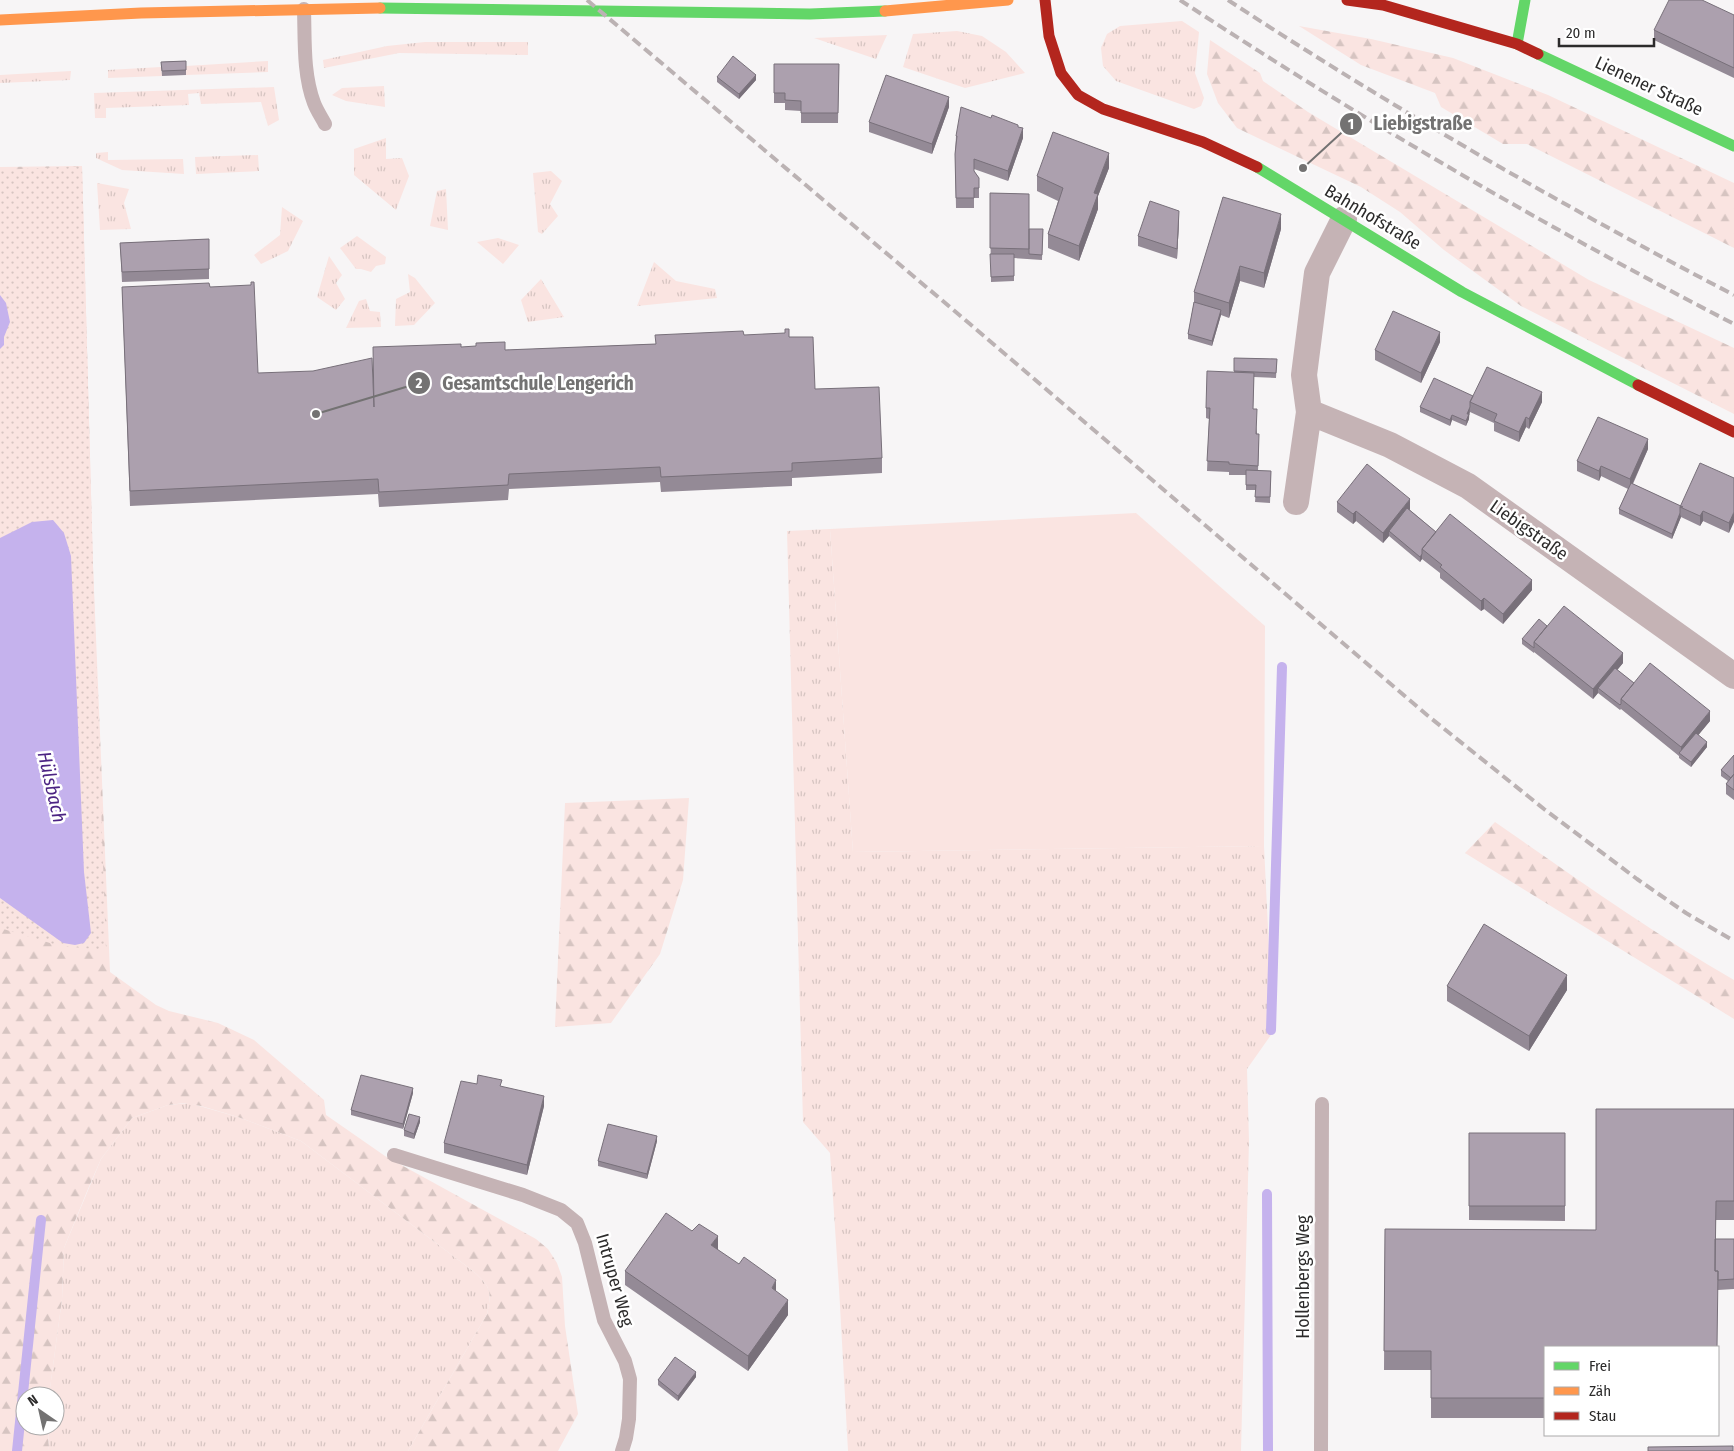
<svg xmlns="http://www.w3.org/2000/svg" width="1734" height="1451" viewBox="0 0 1734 1451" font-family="'Fira Sans Condensed',sans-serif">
	<defs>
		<pattern id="grass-tufts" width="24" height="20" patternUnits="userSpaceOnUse" patternTransform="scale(1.25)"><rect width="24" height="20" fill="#fae4e1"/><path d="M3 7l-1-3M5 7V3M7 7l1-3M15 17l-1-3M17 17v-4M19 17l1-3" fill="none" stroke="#d6c4c1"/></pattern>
		<pattern id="forest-firs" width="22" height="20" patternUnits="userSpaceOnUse" patternTransform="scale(1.25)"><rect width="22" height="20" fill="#fae4e1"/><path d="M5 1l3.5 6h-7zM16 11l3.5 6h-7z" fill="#d6c4c1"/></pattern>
		<pattern id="park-dots" width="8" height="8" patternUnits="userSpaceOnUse" patternTransform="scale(1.25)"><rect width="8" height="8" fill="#fae4e1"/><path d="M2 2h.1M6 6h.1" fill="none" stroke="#d6c4c1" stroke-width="1.8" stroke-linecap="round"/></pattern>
	</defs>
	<rect width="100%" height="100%" fill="#f7f5f6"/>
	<path fill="url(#grass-tufts)" d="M 1182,21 L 1199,32 L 1195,73 L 1204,98 L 1201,106 L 1194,109 L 1116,81 L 1103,66 L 1101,48 L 1107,34 L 1120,26 Z
		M 957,31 L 982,36 L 1006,52 L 1025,73 L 965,88 L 903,67 L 913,34 Z
		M 887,35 L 876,59 L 814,38 Z
		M 425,42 L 528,42 L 528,55 L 399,53 L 324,68 L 323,60 L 387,46 Z
		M 268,61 L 268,72 L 186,75 L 186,66 Z
		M 161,67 L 162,76 L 108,78 L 108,70 Z
		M 71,71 L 70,80 L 0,83 L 0,75 Z
		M 384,86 L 385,107 L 346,101 L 332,95 L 342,88 Z
		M 274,87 L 279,120 L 268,126 L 261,102 L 201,104 L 199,93 L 188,94 L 189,105 L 106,108 L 106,118 L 95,118 L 94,93 Z
		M 386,138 L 386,159 L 402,158 L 409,176 L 396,210 L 354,175 L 354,149 Z
		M 108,152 L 108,160 L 183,159 L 184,174 L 122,170 L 96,158 L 96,153 Z
		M 258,155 L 259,171 L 196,174 L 195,157 Z
		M 551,171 L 562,181 L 550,204 L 558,216 L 542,234 L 538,232 L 533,173 Z
		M 97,183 L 129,189 L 124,203 L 131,229 L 100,230 Z
		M 446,189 L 448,230 L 430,226 L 437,191 Z
		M 282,207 L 303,221 L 288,251 L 261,264 L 254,255 L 280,235 Z
		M 357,236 L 386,257 L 385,264 L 376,266 L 371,272 L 361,269 L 356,269 L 340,248 Z
		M 498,238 L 519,245 L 503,264 L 477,242 Z
		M 329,256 L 342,275 L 336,283 L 345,299 L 336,310 L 317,297 Z
		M 654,262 L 676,281 L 715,289 L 717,298 L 637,306 Z
		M 408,274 L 415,278 L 435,303 L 414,325 L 395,326 L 396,299 L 410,292 Z
		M 541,279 L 564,317 L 528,322 L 521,300 Z
		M 366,299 L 370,311 L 380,312 L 381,327 L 346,328 L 359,301 Z
		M 830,529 L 853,852 L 1264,846 L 1273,1032 L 1247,1069 L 1249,1141 L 1241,1451 L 848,1451 L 839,1288 L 830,1153 L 803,1122 L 787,531 Z
		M 189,1103 L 238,1117 L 301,1141 L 473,1271 C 491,1287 492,1291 487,1314 L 408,1451 L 48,1451 L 49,1426 L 55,1426 L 55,1396 L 49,1396 L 50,1388 L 62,1299 L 64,1248 L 101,1159 L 132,1118 L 168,1105 Z"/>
	<path fill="url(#forest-firs)" d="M 1299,26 L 1371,39 L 1453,58 L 1548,95 L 1734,183 L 1734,248 L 1527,144 L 1503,144 L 1441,107 L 1435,93 L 1361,65 Z
		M 1210,40 L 1260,73 L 1263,81 L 1308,112 L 1589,280 L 1734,348 L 1734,414 L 1521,306 L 1444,250 L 1400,212 L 1361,187 L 1237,128 L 1218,103 L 1207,74 Z
		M 82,166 L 93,566 L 110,972 L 156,1005 L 169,1011 L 218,1023 L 254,1040 L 324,1100 L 326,1115 L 385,1156 L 536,1239 L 548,1249 L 557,1263 L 562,1277 L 565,1326 L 578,1414 L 558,1451 L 408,1451 L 487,1314 C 492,1291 491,1287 473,1271 L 301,1141 L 238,1117 L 201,1106 L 185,1103 L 168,1105 L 132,1118 L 101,1159 L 88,1189 L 64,1248 L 62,1299 L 49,1396 L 25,1396 L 25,1426 L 49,1426 L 48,1451 L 0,1451 L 0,167 Z
		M 689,798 L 683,880 L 660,954 L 611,1023 L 555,1027 L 565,803 Z
		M 1495,822 C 1573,876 1651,932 1734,980 L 1734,1019 L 1465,853 Z"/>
	<path fill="url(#park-dots)" d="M 82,166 L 93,566 L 106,950 L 60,946 L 0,928 L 0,170 Z"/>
	<path fill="#fae4e1" d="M 1136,513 L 1265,626 L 1264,846 L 853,852 L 830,529 Z"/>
	<path fill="#c5b2ed" d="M 0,295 L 6,303 L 10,322 L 4,337 L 4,345 L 0,349 Z
		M 53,520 L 64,533 L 71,556 L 84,872 L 91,933 L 84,943 L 75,945 L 63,943 L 0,898 L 0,538 L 32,522 Z"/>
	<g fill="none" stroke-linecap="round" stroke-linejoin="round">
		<path stroke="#c5b2ed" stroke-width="10" d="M 1271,1030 L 1282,667
			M 1267,1194 L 1268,1451
			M 17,1451 L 41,1220"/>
		<path stroke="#c5b3b5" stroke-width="14" d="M 304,9 C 305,40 303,74 314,103 C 317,111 322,118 325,124
			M 394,1155 L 523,1195 L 561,1210 L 577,1223 L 585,1243 L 604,1320 L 625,1361 L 630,1379 L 629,1419 L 626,1438 L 622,1451
			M 1321,1451 L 1322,1104"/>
		<path stroke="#c5b3b5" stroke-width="26" d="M 1309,412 L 1390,445 L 1468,486 L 1734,676
			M 1296,502 L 1309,412 L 1304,375 L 1317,273 L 1344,219"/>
		<path stroke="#63d668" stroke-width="11" d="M 380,8 L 810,14 L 885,11
			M 1517,44 L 1525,0
			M 1538,54 L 1734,146
			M 1257,167 L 1462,292 L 1638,385"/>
		<path stroke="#ff974d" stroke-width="11" d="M 885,11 L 1008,0
			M 0,20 L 141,13 L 380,8"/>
		<path stroke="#b3261e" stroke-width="11" d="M 1045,0 L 1049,36 L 1061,73 L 1078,95 L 1103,109 L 1203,142 L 1257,167
			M 1347,0 L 1383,5 L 1517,44 L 1538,54
			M 1638,385 L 1734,432"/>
		<path stroke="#bbb2b3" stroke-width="4" stroke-dasharray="10 5" stroke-linecap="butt" d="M 587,0 L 970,324 L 1427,715 L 1544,809 L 1637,879 L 1686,913 L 1734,941
			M 1180,0 C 1359,118 1544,226 1734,324
			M 1228,0 C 1391,107 1561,205 1734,295"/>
	</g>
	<path fill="#948a96" d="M 1734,15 L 1734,78 L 1654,40 L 1654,30 Z
		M 186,61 L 186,75 L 162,76 L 161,62 Z
		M 774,64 L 839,64 L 838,123 L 801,123 L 801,111 L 785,110 L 785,103 L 774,103 Z
		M 717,77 L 756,80 L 739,99 L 717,82 Z
		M 949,107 L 932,154 L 869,132 L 869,122 Z
		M 1018,127 L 1023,138 L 1008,181 L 974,169 L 974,171 L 979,178 L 979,198 L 974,198 L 974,208 L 956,208 L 955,154 L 956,136 Z
		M 1109,168 L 1098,196 L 1098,209 L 1079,261 L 1048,248 L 1048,234 L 1058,201 L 1037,191 L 1037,176 Z
		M 990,193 L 1029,194 L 1029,254 L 1043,229 L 1042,260 L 1014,258 L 1014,281 L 991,282 Z
		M 1179,221 L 1177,259 L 1138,246 L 1138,236 Z
		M 1281,229 L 1264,288 L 1240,281 L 1229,318 L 1221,315 L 1212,346 L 1188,339 L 1188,334 L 1194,302 L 1194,292 Z
		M 209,239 L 209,279 L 122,282 L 120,243 Z
		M 122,287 L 210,287 L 258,373 L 374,395 L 461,347 L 505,350 L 655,344 L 744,335 L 789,337 L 815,389 L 882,458 L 882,473 L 792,478 L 792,486 L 661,492 L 660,482 L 509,489 L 508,500 L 379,507 L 378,494 L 130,506 Z
		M 1440,342 L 1421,383 L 1375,360 L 1375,350 Z
		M 1234,358 L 1277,359 L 1276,378 L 1254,377 L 1253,409 L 1259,444 L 1258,471 L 1271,471 L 1270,503 L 1255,502 L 1256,490 L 1246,490 L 1246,475 L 1229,475 L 1229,472 L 1207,471 L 1209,419 L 1206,418 L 1206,408 L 1234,373 Z
		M 1473,396 L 1542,402 L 1529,429 L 1526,427 L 1519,442 L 1494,431 L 1494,423 L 1470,412 L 1469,415 L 1469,419 L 1466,426 L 1452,420 L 1450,426 L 1420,412 L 1420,407 Z
		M 1648,449 L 1633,484 L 1680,506 L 1734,478 L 1729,533 L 1703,521 L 1700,526 L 1681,517 L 1672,539 L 1619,514 L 1619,509 L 1628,489 L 1601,476 L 1599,481 L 1577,471 L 1577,461 Z
		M 1337,502 L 1410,509 L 1410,510 L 1436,532 L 1532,590 L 1503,624 L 1484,609 L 1481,611 L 1440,578 L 1440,573 L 1422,559 L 1420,562 L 1389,536 L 1383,543 L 1356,521 L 1353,524 L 1337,512 Z
		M 1547,626 L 1623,663 L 1617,670 L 1634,683 L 1710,721 L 1698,735 L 1707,747 L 1691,767 L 1679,758 L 1679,756 L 1621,709 L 1620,710 L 1598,693 L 1593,699 L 1534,652 L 1534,653 L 1522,644 L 1522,639 Z
		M 1734,755 L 1734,800 L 1726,794 L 1726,784 L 1728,781 L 1721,776 L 1721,770 Z
		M 1447,986 L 1567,990 L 1529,1051 L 1447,1001 Z
		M 477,1084 L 544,1106 L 527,1175 L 444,1153 L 444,1143 Z
		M 413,1093 L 403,1129 L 351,1115 L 351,1110 Z
		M 1734,1109 L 1734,1220 L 1716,1220 L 1715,1251 L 1734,1239 L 1734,1289 L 1718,1290 L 1545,1347 L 1545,1418 L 1431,1418 L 1431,1370 L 1384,1370 L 1385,1229 L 1596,1230 Z
		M 420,1122 L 414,1139 L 404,1136 L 404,1130 Z
		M 1469,1133 L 1565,1133 L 1565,1221 L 1469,1220 Z
		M 657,1141 L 647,1179 L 598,1166 L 598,1161 Z
		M 718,1250 L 776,1291 L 788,1315 L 748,1371 L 625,1285 L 625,1271 Z
		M 696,1377 L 678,1401 L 658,1385 L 658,1380 Z"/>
	<path fill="#78707a" d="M 756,75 L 756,80 L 739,99 L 739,94 Z
		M 949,97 L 949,107 L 932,154 L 932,144 Z
		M 1023,128 L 1023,138 L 1008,181 L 1008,171 Z
		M 1109,153 L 1109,168 L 1098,196 L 1098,209 L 1079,261 L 1079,246 L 1094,193 Z
		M 1179,211 L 1179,221 L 1177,259 L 1177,249 Z
		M 1281,214 L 1281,229 L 1264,288 L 1264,273 Z
		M 1240,266 L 1240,281 L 1229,318 L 1229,303 Z
		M 1221,310 L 1221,315 L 1212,346 L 1212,341 Z
		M 1440,332 L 1440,342 L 1421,383 L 1421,373 Z
		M 1542,392 L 1542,402 L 1529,429 L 1529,419 Z
		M 1470,407 L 1469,419 L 1466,426 L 1467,414 Z
		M 1452,415 L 1452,420 L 1450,426 L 1450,420 Z
		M 1526,417 L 1526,427 L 1519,442 L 1519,432 Z
		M 1648,439 L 1648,449 L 1630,489 L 1630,479 Z
		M 1601,466 L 1601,476 L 1599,481 L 1599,471 Z
		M 1410,499 L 1410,509 L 1391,533 L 1389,531 L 1389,536 L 1383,543 L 1383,533 Z
		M 1356,511 L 1356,521 L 1353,524 L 1353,514 Z
		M 1703,511 L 1703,521 L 1700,526 L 1700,516 Z
		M 1734,512 L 1734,522 L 1729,533 L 1729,523 Z
		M 1680,513 L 1681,517 L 1672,539 L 1672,534 Z
		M 1422,554 L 1422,559 L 1420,562 L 1420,557 Z
		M 1532,580 L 1532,590 L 1503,624 L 1503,614 Z
		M 1484,598 L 1484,609 L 1481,611 L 1481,601 Z
		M 1623,653 L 1623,663 L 1601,690 L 1598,688 L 1598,693 L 1593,699 L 1593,689 Z
		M 1710,711 L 1710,721 L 1682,755 L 1681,754 L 1681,747 Z
		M 1707,742 L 1707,747 L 1691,767 L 1691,762 Z
		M 1567,975 L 1567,990 L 1529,1051 L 1529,1036 Z
		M 413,1088 L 413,1093 L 403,1129 L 403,1124 Z
		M 544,1096 L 544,1106 L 527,1175 L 527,1165 Z
		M 420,1117 L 420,1122 L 414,1139 L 414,1134 Z
		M 657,1136 L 657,1141 L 647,1179 L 647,1174 Z
		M 718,1236 L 718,1251 L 711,1245 Z
		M 776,1280 L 776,1295 L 772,1288 Z
		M 788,1300 L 788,1315 L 748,1371 L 748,1356 Z
		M 696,1372 L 696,1377 L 678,1401 L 678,1396 Z"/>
	<path fill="#aca0ae" stroke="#78707a" d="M 1669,0 L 1702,0 L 1734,15 L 1734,68 L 1654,30 Z
		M 733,56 L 756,75 L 739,94 L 717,77 Z
		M 186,61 L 186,70 L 162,71 L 161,62 Z
		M 774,64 L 839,64 L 838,113 L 801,113 L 801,101 L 785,100 L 785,93 L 774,93 Z
		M 886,75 L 949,97 L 932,144 L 869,122 Z
		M 961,107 L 991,118 L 992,115 L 1018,125 L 1018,127 L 1023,128 L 1008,171 L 974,159 L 974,171 L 979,178 L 979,188 L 974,188 L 974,198 L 956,198 L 955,154 L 957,136 L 956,136 Z
		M 1053,132 L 1109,153 L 1094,193 L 1098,194 L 1079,246 L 1048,234 L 1063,188 L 1037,176 Z
		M 990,193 L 1029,194 L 1029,249 L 990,248 Z
		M 1223,197 L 1281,214 L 1264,273 L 1240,266 L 1229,303 L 1194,292 Z
		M 1150,201 L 1179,211 L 1177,249 L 1138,236 Z
		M 1029,229 L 1043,229 L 1042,255 L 1029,254 Z
		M 209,239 L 209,269 L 122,272 L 120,243 Z
		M 990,254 L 1014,254 L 1014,276 L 991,277 Z
		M 251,282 L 254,282 L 258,373 L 313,371 L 372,358 L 374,407 L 373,347 L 461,344 L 461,347 L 476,346 L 476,343 L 505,342 L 505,350 L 656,344 L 655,335 L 743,331 L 744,335 L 785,333 L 785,329 L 789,329 L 789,337 L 813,337 L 815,389 L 879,387 L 882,458 L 792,463 L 792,471 L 661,477 L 660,467 L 509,474 L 508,485 L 379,492 L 378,479 L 130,491 L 122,287 L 209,283 L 210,287 L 251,285 Z
		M 1194,302 L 1221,310 L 1212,341 L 1188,334 Z
		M 1393,311 L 1440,332 L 1421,373 L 1375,350 Z
		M 1234,358 L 1277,359 L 1276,373 L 1234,371 Z
		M 1487,367 L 1542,392 L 1529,419 L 1526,417 L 1519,432 L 1494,421 L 1497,414 L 1470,402 Z
		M 1207,371 L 1254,373 L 1253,409 L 1257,409 L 1256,434 L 1259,434 L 1258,466 L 1229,464 L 1229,462 L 1207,461 L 1210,408 L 1206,408 Z
		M 1434,378 L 1473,396 L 1470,402 L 1470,407 L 1467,414 L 1469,414 L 1466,421 L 1452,415 L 1450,420 L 1420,407 Z
		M 1598,417 L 1648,439 L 1630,479 L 1601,466 L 1599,471 L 1577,461 Z
		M 1700,463 L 1734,478 L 1734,512 L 1729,523 L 1703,511 L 1700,516 L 1680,507 Z
		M 1367,464 L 1410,499 L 1383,533 L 1356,511 L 1353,514 L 1337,502 Z
		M 1246,470 L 1271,471 L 1270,497 L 1255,497 L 1256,485 L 1246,485 Z
		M 1631,483 L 1683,507 L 1680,507 L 1680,513 L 1672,534 L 1619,509 Z
		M 1407,508 L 1436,532 L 1422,549 L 1422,554 L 1420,557 L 1389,531 Z
		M 1450,514 L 1532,580 L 1503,614 L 1484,598 L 1481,601 L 1440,567 L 1442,565 L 1422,549 Z
		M 1564,606 L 1623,653 L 1593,689 L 1534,642 Z
		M 1539,619 L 1547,626 L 1534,642 L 1534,648 L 1522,639 Z
		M 1650,663 L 1710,711 L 1681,747 L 1621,699 Z
		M 1615,668 L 1634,683 L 1621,699 L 1621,704 L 1620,705 L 1598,688 Z
		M 1696,733 L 1707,742 L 1691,762 L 1679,753 Z
		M 1734,755 L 1734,774 L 1731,778 L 1721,770 Z
		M 1734,774 L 1734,790 L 1726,784 Z
		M 1484,924 L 1567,975 L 1529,1036 L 1447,986 Z
		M 361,1075 L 413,1088 L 403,1124 L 351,1110 Z
		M 478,1075 L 502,1080 L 500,1086 L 544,1096 L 527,1165 L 444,1143 L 461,1081 L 477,1084 Z
		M 1596,1109 L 1734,1109 L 1734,1201 L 1716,1201 L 1715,1271 L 1718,1271 L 1717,1347 L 1545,1347 L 1545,1398 L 1431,1398 L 1431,1351 L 1384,1351 L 1385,1229 L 1596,1230 Z
		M 409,1114 L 420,1117 L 414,1134 L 404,1130 Z
		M 608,1124 L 657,1136 L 647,1174 L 598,1161 Z
		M 1469,1133 L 1565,1133 L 1565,1206 L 1469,1206 Z
		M 666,1213 L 692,1231 L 699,1224 L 718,1236 L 711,1245 L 739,1264 L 744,1257 L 776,1280 L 772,1288 L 788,1300 L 748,1356 L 625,1271 Z
		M 1715,1239 L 1734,1239 L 1734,1279 L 1718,1280 L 1718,1271 L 1715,1271 Z
		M 675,1357 L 696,1372 L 678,1396 L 658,1380 Z
		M 1733,1446 L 1733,1451 L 1648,1451 L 1648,1447 Z"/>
	<g text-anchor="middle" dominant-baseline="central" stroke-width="5" stroke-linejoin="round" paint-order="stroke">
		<g font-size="18" fill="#2c2b2b" stroke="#fff">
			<text transform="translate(1649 86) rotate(25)">Lienener Straße</text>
			<text transform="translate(1373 217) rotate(31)">Bahnhofstraße</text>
			<text transform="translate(1529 530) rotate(35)">Liebigstraße</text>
			<text transform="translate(1303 1277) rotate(-90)">Hollenbergs Weg</text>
			<text transform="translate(615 1280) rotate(74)">Intruper Weg</text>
		</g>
		<g font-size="19" font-style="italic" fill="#4c2483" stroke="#fff">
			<text transform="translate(52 787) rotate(77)">Hülsbach</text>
		</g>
	</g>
	<path fill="none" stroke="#737272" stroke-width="2" d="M1303 168L1351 124M316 414L419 383"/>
	<g fill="#737272" stroke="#fff" stroke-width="2">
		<circle cx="1303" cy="168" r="5"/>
		<circle cx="316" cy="414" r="5"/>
		<circle cx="1351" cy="124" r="12"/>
		<circle cx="419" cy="383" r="12"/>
	</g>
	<g font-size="15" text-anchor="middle" font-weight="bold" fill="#fff">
		<text x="1351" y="129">1</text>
		<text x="419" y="388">2</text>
	</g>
	<g font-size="19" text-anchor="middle" font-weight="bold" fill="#737272" stroke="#fff" stroke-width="5" stroke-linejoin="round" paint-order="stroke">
		<text x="1423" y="130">Liebigstraße</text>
		<text x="538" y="390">Gesamtschule Lengerich</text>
	</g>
	<rect x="1544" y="1346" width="175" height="90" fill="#ffffff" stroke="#abaaaa"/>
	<rect x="1554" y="1362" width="25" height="8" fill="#63d668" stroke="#abaaaa"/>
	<text x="1589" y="1371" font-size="15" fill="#2c2b2b">Frei</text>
	<rect x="1554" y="1387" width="25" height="8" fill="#ff974d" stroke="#abaaaa"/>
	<text x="1589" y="1396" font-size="15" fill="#2c2b2b">Zäh</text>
	<rect x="1554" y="1412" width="25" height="8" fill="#b3261e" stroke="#abaaaa"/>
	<text x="1589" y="1421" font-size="15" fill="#2c2b2b">Stau</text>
	<g transform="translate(40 1411) rotate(326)"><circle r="24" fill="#ffffff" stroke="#abaaaa"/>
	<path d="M0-4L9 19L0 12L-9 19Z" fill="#737272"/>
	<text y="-8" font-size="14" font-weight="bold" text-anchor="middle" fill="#2c2b2b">N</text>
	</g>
	<path d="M1559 38v8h95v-8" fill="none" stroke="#2c2b2b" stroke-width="2.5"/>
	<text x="1566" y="38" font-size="15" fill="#2c2b2b" stroke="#ffffff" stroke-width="4" paint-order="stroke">20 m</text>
</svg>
